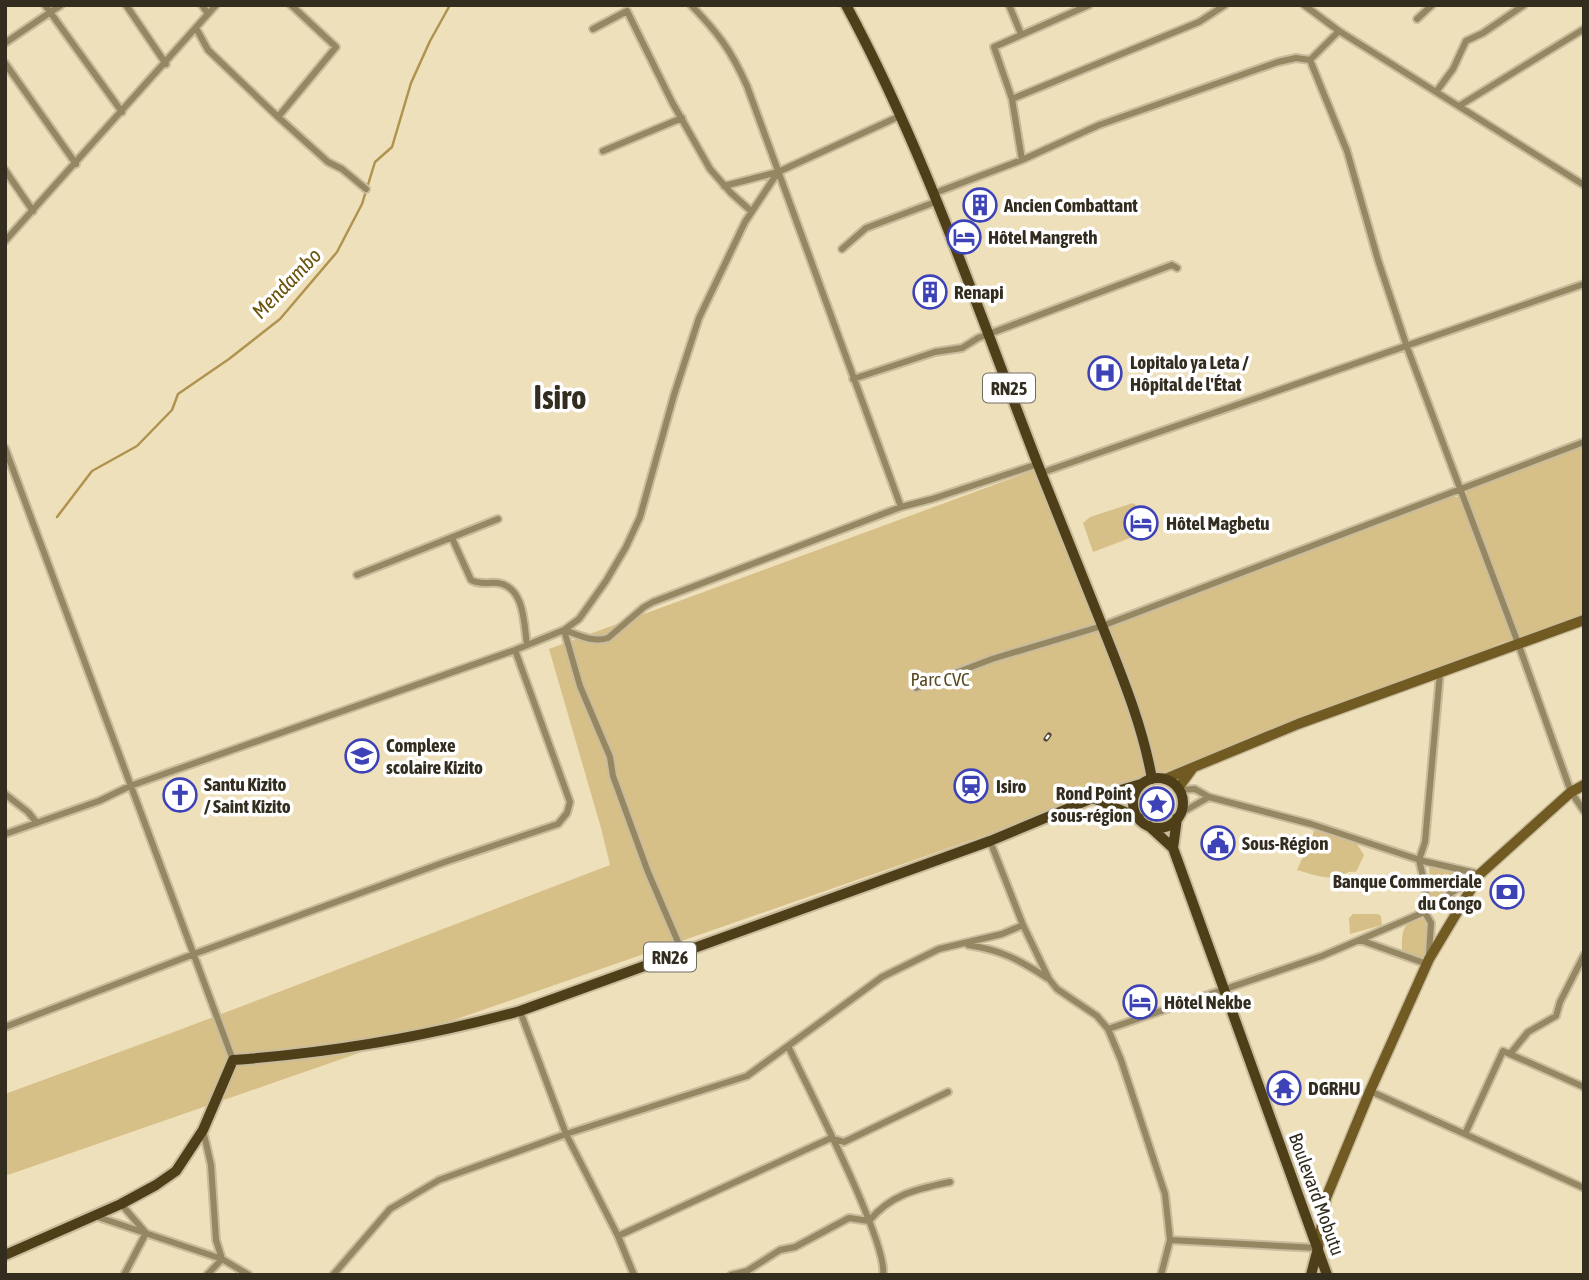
<svg xmlns="http://www.w3.org/2000/svg" width="1589" height="1280" viewBox="0 0 1589 1280" font-family="'Asap Condensed',sans-serif">
	<rect width="100%" height="100%" fill="#efe0bc"/>
	<path fill="#d7c087" d="M 1584,442 L 1584,618 L 1501,643 L 1440,673 L 1070,806 L 5,1176 L 5,1094 L 182,1029 L 610,865 L 601,828 L 549,649 L 1045,466 L 1102,625 L 1433,497 L 1463,497 L 1473,484 Z
		M 1133,503 L 1138,507 L 1146,532 L 1093,552 L 1083,523 L 1090,517 Z
		M 1314,830 L 1357,844 L 1364,855 L 1356,872 C 1348,871 1347,873 1340,876 C 1328,881 1309,873 1297,870 L 1305,852 L 1309,851 Z
		M 1429,866 L 1467,876 L 1430,904 Z
		M 1353,914 L 1378,914 L 1381,916 L 1382,925 L 1350,934 L 1349,918 Z
		M 1424,919 L 1426,926 L 1426,956 L 1423,959 L 1402,950 C 1402,931 1402,920 1424,919 Z"/>
	<g fill="none" stroke-linecap="round" stroke-linejoin="round">
		<path stroke="#af934f" stroke-width="2.5" d="M 57,517 L 92,471 L 137,446 L 172,410 L 178,394 L 229,359 L 280,319 L 337,252 L 362,204 L 375,162 L 392,147 L 411,83 L 430,41 L 450,5"/>
		<defs>
			<path id="street" d="M 45,5 L 122,112
				M 126,5 L 166,64
				M 202,5 L 208,14
				M 691,5 C 718,33 731,50 747,86 L 901,507
				M 1009,5 L 1021,34
				M 1304,5 L 1339,31 L 1584,185
				M 1417,19 L 1432,5
				M 196,28 L 208,50 L 278,117 L 328,162 L 342,169 L 366,189
				M 593,29 L 627,11 L 672,102 L 710,169 L 731,193 L 751,211
				M 5,43 L 61,5
				M 1310,60 L 1339,31
				M 5,63 L 76,164
				M 1436,92 L 1453,69 L 1466,41 L 1483,33 L 1524,5
				M 1012,99 L 1199,22 L 1225,5
				M 1459,106 L 1584,29
				M 278,117 L 336,47 L 291,5
				M 603,151 L 682,118
				M 1022,160 L 1012,99 L 994,47 L 1089,5
				M 5,170 L 33,211
				M 724,186 L 778,172
				M 935,193 L 1022,160 L 1099,125 L 1278,62 L 1296,58 L 1310,60 L 1347,151 L 1378,260 L 1407,347 L 1518,643 L 1571,792 L 1584,811
				M 5,241 L 216,5
				M 842,249 L 866,228 L 938,201
				M 853,379 L 935,352 L 962,348 L 978,338 L 1172,265 L 1177,268
				M 5,448 L 233,1060
				M 1041,473 L 1584,284
				M 452,538 L 471,580 C 479,585 488,582 498,583 C 525,587 524,625 527,645
				M 357,575 L 498,519
				M 916,688 L 992,659 L 1102,626 L 1584,442
				M 1179,790 L 1195,789 L 1209,797 L 1311,824 L 1423,861 L 1480,874
				M 5,794 L 28,812 L 37,823
				M 1181,813 L 1209,797
				M 5,834 L 99,801 L 130,786 L 515,650
				M 990,841 L 1023,925 L 1049,979 L 1057,989 L 1097,1016 L 1108,1029 L 1121,1060 L 1165,1194 L 1170,1240 L 1318,1248
				M 1360,940 L 1427,964
				M 968,945 C 1001,950 1020,960 1047,978
				M 684,952 L 678,942 L 648,872 L 613,776 L 610,757 L 580,686 L 564,630 C 579,635 593,643 608,638 L 644,607 L 653,602 L 901,507 L 932,499 L 1038,464
				M 1429,954 L 1431,923 L 1424,911 L 1426,889 L 1419,860 L 1425,842 L 1440,673
				M 520,1011 L 566,1134 L 618,1236 L 634,1275
				M 5,1027 L 194,954 L 445,862 L 558,824 L 567,813 L 570,802 L 515,650 L 564,630 L 579,619 L 606,581 L 626,547 L 640,517 L 674,395 L 699,318 L 745,222 L 778,172 L 900,116
				M 1108,1029 L 1322,956 L 1420,914 L 1475,877
				M 788,1046 C 806,1084 889,1244 883,1275
				M 1510,1054 L 1528,1032 L 1556,1016 L 1560,1002 L 1584,955
				M 1370,1091 L 1584,1188
				M 203,1130 L 211,1165 L 216,1240 L 222,1259
				M 1465,1134 L 1503,1051 L 1584,1087
				M 121,1204 L 146,1233 L 124,1275
				M 95,1216 L 222,1259 L 249,1275
				M 618,1236 L 831,1138 L 844,1142 L 948,1092
				M 207,1275 L 222,1259
				M 333,1275 L 390,1209 L 439,1180 L 566,1134 L 747,1076 L 882,977 L 939,949 L 1002,934 L 1023,925
				M 731,1275 L 747,1271 L 780,1250 L 795,1247 L 849,1218 L 869,1221 C 891,1194 917,1189 950,1182
				M 1161,1275 L 1170,1240"/>
			<path id="secondary" d="M 1165,779 L 1298,724 L 1584,620
				M 1178,788 L 1192,769
				M 1318,1248 L 1326,1198 L 1370,1091 L 1429,959 L 1480,874 L 1571,792 L 1584,785"/>
			<path id="primary" d="M 846,5 C 927,155 980,317 1042,475 C 1063,528 1084,580 1105,633 C 1124,681 1143,728 1152,779
				M1133 803a25 25 0 1 1 50 0a25 25 0 1 1-50 0Z
				M 1093,798 L 1139,818
				M 1149,826 L 1173,848 L 1327,1275
				M 1173,848 L 1177,818
				M 5,1255 L 121,1204 L 156,1185 L 176,1171 L 203,1130 L 233,1060 C 330,1053 425,1037 520,1011 L 990,841 L 1093,798 L 1141,784
				M 1311,1275 L 1318,1248"/>
		</defs>
		<use href="#street" stroke="#c9bc9d" stroke-width="10"/>
		<use href="#secondary" stroke="#c9bc9d" stroke-width="13"/>
		<use href="#primary" stroke="#c9bc9d" stroke-width="14"/>
		<use href="#street" stroke="#968763" stroke-width="6"/>
		<use href="#secondary" stroke="#715b22" stroke-width="10"/>
		<use href="#primary" stroke="#4f3f18" stroke-width="10"/>
		<defs>
			<path id="rail" d="M 1046,739 L 1049,735"/>
		</defs>
		<use href="#rail" stroke="#4a4333" stroke-width="5"/>
		<use href="#rail" stroke="#fff" stroke-width="2.5" stroke-dasharray="8" stroke-linecap="butt"/>
	</g>
	<defs>
		<symbol id="building-ring" viewBox="-11 -11 22 22"><circle r="9.5" fill="#fff" stroke="#3d42b7" stroke-width="1.5"/><path d="M-4-6H4V6H1V3H-1V6H-4ZM-2.5-4.3h1.7v1.8h-1.7ZM.8-4.3h1.7v1.8H.8ZM-2.5-1h1.7V.8h-1.7ZM.8-1h1.7V.8H.8Z" fill="#3d42b7"/></symbol>
		<symbol id="hotel-ring" viewBox="-11 -11 22 22"><circle r="9.5" fill="#fff" stroke="#3d42b7" stroke-width="1.5"/><path d="M-6-4.5h1.5V1H6V5H4.5V3h-9V5H-6ZM-4 0a1.8 1.8 0 1 1 3.6 0ZM.5 0V-2.5h3Q6-2.5 6 0Z" fill="#3d42b7"/></symbol>
		<symbol id="hospital-ring" viewBox="-11 -11 22 22"><circle r="9.5" fill="#fff" stroke="#3d42b7" stroke-width="1.5"/><path d="M-5-5h3v3.5h4V-5h3V5h-3V1.5h-4V5h-3Z" fill="#3d42b7"/></symbol>
		<symbol id="school-ring" viewBox="-11 -11 22 22"><circle r="9.5" fill="#fff" stroke="#3d42b7" stroke-width="1.5"/><path d="M0-5L7-2L0 1L-7-2ZM-4 1L0 2.5L4 1V4Q0 6-4 4Z" fill="#3d42b7"/></symbol>
		<symbol id="station-ring" viewBox="-11 -11 22 22"><circle r="9.5" fill="#fff" stroke="#3d42b7" stroke-width="1.5"/><path d="M-3-6H3Q5-6 5-4V2Q5 4 3 4L4.5 6H3L1.5 4h-3L-3 6H-4.5L-3 4Q-5 4-5 2V-4Q-5-6-3-6ZM-3.5-4v3h7v-3ZM-3.5 1v1.5H-2V1ZM2 1v1.5H3.5V1Z" fill="#3d42b7"/></symbol>
		<symbol id="church-ring" viewBox="-11 -11 22 22"><circle r="9.5" fill="#fff" stroke="#3d42b7" stroke-width="1.5"/><path d="M-1.2-6h2.4v3.5h3.3v2.4h-3.3V6h-2.4V-.1h-3.3v-2.4h3.3Z" fill="#3d42b7"/></symbol>
		<symbol id="sight-ring" viewBox="-11 -11 22 22"><circle r="9.5" fill="#fff" stroke="#3d42b7" stroke-width="1.5"/><path d="M0-6L1.8-2.2L6-1.7L2.9 1.2L3.7 5.4L0 3.3L-3.7 5.4L-2.9 1.2L-6-1.7L-1.8-2.2Z" fill="#3d42b7"/></symbol>
		<symbol id="civic-ring" viewBox="-11 -11 22 22"><circle r="9.5" fill="#fff" stroke="#3d42b7" stroke-width="1.5"/><path d="M-.6-6.5H3V-4.5H.6V-3L4-1V1h2V6H-6V1h2V-1L-.6-3ZM-1.2 2.5V6h2.4V2.5Z" fill="#3d42b7"/></symbol>
		<symbol id="bank-ring" viewBox="-11 -11 22 22"><circle r="9.5" fill="#fff" stroke="#3d42b7" stroke-width="1.5"/><path d="M-6-4H6V4H-6ZM0-2.3a2.3 2.3 0 1 0 0 4.6a2.3 2.3 0 1 0 0-4.6Z" fill="#3d42b7"/></symbol>
		<symbol id="temple-ring" viewBox="-11 -11 22 22"><circle r="9.5" fill="#fff" stroke="#3d42b7" stroke-width="1.5"/><path d="M0-6L5-2H3V0L6.5 2.5H4V6H1.5V3h-3V6H-4V2.5H-6.5L-3 0V-2H-5Z" fill="#3d42b7"/></symbol>
	</defs>
	<g fill-rule="evenodd">
		<use href="#building-ring" x="961" y="186" width="38" height="38"/>
		<use href="#hotel-ring" x="945" y="218" width="38" height="38"/>
		<use href="#building-ring" x="911" y="273" width="38" height="38"/>
		<use href="#hospital-ring" x="1086" y="354" width="38" height="38"/>
		<use href="#hotel-ring" x="1122" y="504" width="38" height="38"/>
		<use href="#school-ring" x="343" y="737" width="38" height="38"/>
		<use href="#station-ring" x="952" y="767" width="38" height="38"/>
		<use href="#church-ring" x="161" y="776" width="38" height="38"/>
		<use href="#sight-ring" x="1138" y="785" width="38" height="38"/>
		<use href="#civic-ring" x="1199" y="824" width="38" height="38"/>
		<use href="#bank-ring" x="1488" y="873" width="38" height="38"/>
		<use href="#hotel-ring" x="1121" y="983" width="38" height="38"/>
		<use href="#temple-ring" x="1265" y="1069" width="38" height="38"/>
	</g>
	<g text-anchor="middle" dominant-baseline="central" stroke-width="7" stroke-linejoin="round" paint-order="stroke">
		<g fill="#fff" stroke="#706c62" stroke-width="2">
			<rect x="983" y="373.5" width="52" height="29" rx="5"/>
			<rect x="644" y="942.5" width="52" height="29" rx="5"/>
		</g>
		<g font-size="18" font-weight="bold" fill="#332d1f">
			<text x="1009" y="388">RN25</text>
			<text x="670" y="957">RN26</text>
		</g>
		<g font-size="19" font-weight="bold" fill="#332d1f" stroke="#fff" text-anchor="start">
			<text x="1004" y="205">Ancien Combattant</text>
			<text x="988" y="237">Hôtel Mangreth</text>
			<text x="954" y="292">Renapi</text>
			<text x="1130" y="362">Lopitalo ya Leta /<tspan x="1130" dy="22">Hôpital de l'État</tspan></text>
			<text x="1166" y="523">Hôtel Magbetu</text>
			<text x="386" y="745">Complexe<tspan x="386" dy="22">scolaire Kizito</tspan></text>
			<text x="204" y="784">Santu Kizito<tspan x="204" dy="22">/ Saint Kizito</tspan></text>
			<text x="996" y="786">Isiro</text>
			<text x="1132" y="793" text-anchor="end">Rond Point<tspan x="1132" dy="22">sous-région</tspan></text>
			<text x="1242" y="843">Sous-Région</text>
			<text x="1482" y="881" text-anchor="end">Banque Commerciale<tspan x="1482" dy="22">du Congo</tspan></text>
			<text x="1164" y="1002">Hôtel Nekbe</text>
			<text x="1308" y="1088">DGRHU</text>
		</g>
		<g font-size="19" fill="#5a4a24" stroke="#fff">
			<text x="940" y="679">Parc CVC</text>
		</g>
		<g font-size="19" fill="#332d1f" stroke="#fff">
			<text transform="translate(1317 1194) rotate(70)">Boulevard Mobutu</text>
		</g>
		<g font-size="21" font-style="italic" fill="#6c530b" stroke="#fff">
			<text transform="translate(286 283) rotate(-46)">Mendambo</text>
		</g>
		<g font-size="33" font-weight="bold" fill="#332d1f" stroke="#fff">
			<text x="560" y="397">Isiro</text>
		</g>
	</g>
	<rect width="1589" height="1280" fill="none" stroke="#332d1f" stroke-width="14"/>
</svg>
